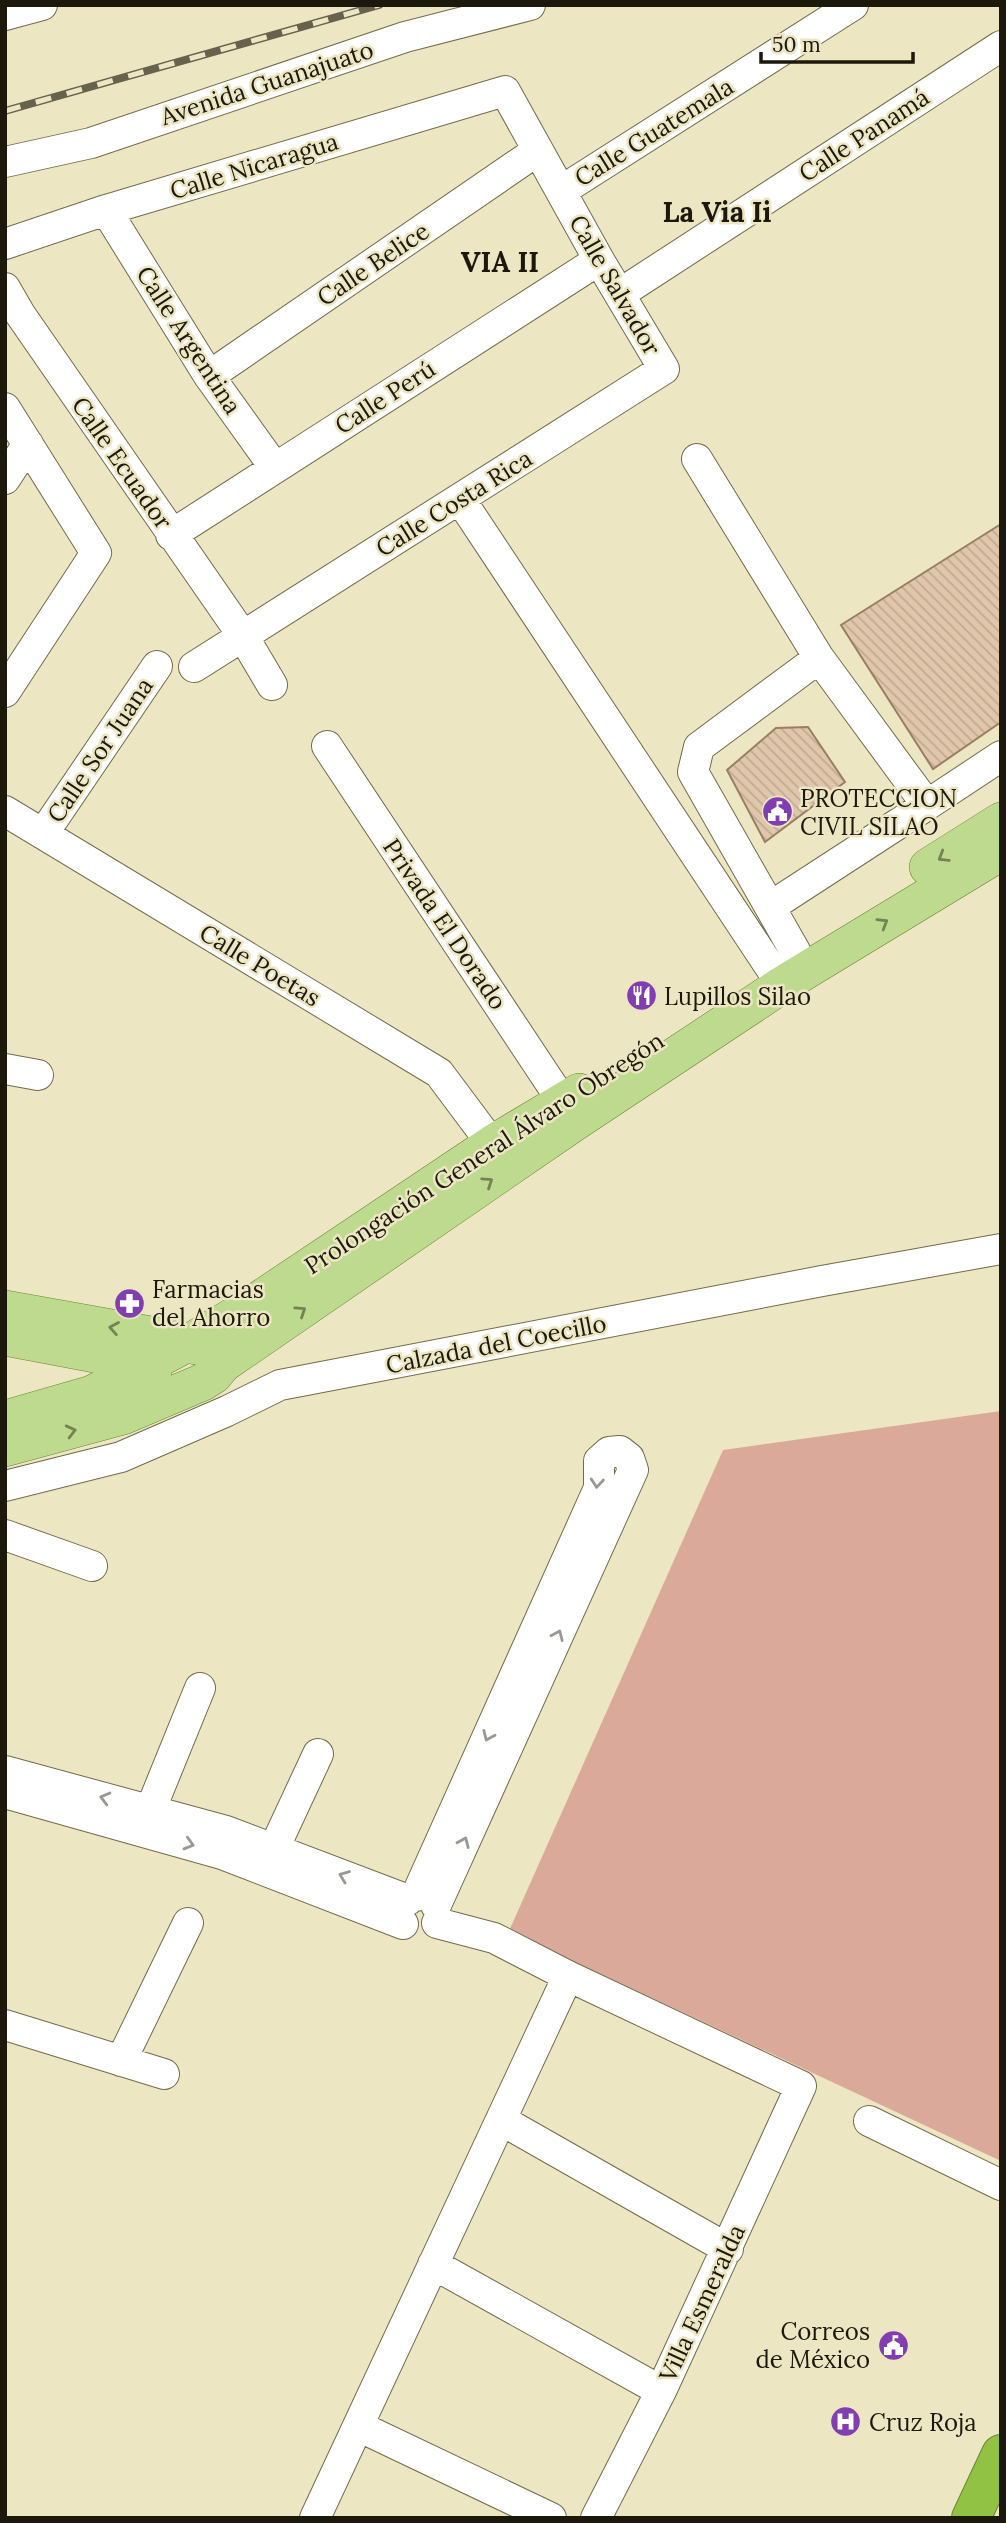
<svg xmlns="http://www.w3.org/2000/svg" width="1006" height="2523" viewBox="0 0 1006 2523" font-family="Lora,serif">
	<defs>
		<pattern id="building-back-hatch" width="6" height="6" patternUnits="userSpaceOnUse" patternTransform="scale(1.75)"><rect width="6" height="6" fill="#e0c6ab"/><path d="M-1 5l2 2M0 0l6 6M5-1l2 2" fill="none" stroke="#c0aa92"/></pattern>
	</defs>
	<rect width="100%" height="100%" fill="#ede6c3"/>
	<path fill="#dba99a" d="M 1001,1411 L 1001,2161 L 509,1931 L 723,1450 Z"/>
	<path fill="url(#building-back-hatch)" stroke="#977f66" stroke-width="2" d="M 1001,524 L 1001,722 L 933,769 L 841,625 Z
		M 808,727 L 845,782 L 765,842 L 727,770 L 776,728 Z"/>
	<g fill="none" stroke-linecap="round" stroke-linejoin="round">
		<defs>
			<path id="minor" d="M 5,15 L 42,5
				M 5,162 L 91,143 L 405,37 L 530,5
				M 561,191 L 853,5
				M 106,210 L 209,376 L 275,468
				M 5,244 L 106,210 L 505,91 L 599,260 L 664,369 L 194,667
				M 5,288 L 20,314 L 243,636 L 272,685
				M 621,293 L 1001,46
				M 209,376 L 537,151
				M 5,408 L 96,553 L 5,692
				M 697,459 L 819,658 L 927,805 L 770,907
				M 5,479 L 28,444
				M 460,499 L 782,985
				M 171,535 L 599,260
				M 327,746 L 563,1102
				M 927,805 L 1001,756
				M 5,811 L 439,1073 L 492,1144
				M 43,834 L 157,666
				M 795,951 L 693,772 L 699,747 L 819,658
				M 5,1069 L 38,1075
				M 5,1486 L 121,1457 L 227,1411 L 280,1385 L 822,1281 L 1001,1249
				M 5,1535 L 92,1566
				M 5,1771 L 226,1831 L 408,1900
				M 5,1793 L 222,1854 L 403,1924
				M 147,1828 L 150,1811 L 200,1688
				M 265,1868 L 318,1754
				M 416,1896 L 599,1488 L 599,1461 L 609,1452 L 620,1451 L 629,1458 L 633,1470 L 436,1905
				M 437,1923 L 494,1938 L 568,1976 L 801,2086 L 661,2391 L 596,2518
				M 5,2025 L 164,2074
				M 121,2061 L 188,1923
				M 501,2120 L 728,2249
				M 869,2121 L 1001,2185
				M 433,2264 L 661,2391
				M 358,2426 L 551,2518
				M 315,2518 L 568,1976"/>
			<path id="major" d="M 928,867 L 1001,821
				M 5,1309 L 190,1342 L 196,1346
				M 5,1337 L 132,1361 L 153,1372
				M 5,1419 L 92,1394 L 190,1342 L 244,1310 L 492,1144 L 579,1092
				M 5,1448 L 123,1416 L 203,1382 L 214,1375 L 223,1364 L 575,1122 L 782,985 L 1001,852"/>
			<path id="highway" d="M 971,2518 L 1001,2454"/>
		</defs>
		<use href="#minor" stroke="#726c4c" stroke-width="32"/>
		<use href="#major" stroke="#698730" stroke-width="38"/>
		<use href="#highway" stroke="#698730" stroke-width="40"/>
		<use href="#minor" stroke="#fff" stroke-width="30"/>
		<use href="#major" stroke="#beda8e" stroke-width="37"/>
		<use href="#highway" stroke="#92c243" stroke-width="38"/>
		<defs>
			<path id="rail" d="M 5,111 L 379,5"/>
		</defs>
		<use href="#rail" stroke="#67624e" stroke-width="8"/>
		<use href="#rail" stroke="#ede6c3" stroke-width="5" stroke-dasharray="16" stroke-linecap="butt"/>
	</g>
	<defs><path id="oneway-chevron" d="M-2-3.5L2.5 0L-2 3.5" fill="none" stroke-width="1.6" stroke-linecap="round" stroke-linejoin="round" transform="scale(1.75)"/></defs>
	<g stroke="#758354">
		<use href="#oneway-chevron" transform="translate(943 857) rotate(148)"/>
		<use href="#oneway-chevron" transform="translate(883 923) rotate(-31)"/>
		<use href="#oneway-chevron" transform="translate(488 1182) rotate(-34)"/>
		<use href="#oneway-chevron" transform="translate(301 1311) rotate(-34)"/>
		<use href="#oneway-chevron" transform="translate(114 1328) rotate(-170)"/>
		<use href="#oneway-chevron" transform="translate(71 1431) rotate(-14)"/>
	</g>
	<g stroke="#999892">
		<use href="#oneway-chevron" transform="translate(597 1483) rotate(95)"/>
		<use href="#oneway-chevron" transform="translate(558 1635) rotate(-66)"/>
		<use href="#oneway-chevron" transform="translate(488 1736) rotate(114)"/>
		<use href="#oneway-chevron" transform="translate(105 1798) rotate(-165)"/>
		<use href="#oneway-chevron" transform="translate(464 1842) rotate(-66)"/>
		<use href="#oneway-chevron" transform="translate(189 1844) rotate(16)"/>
		<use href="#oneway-chevron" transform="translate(344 1876) rotate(-159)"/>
	</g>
	<defs>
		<symbol id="civic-disc" viewBox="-11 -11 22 22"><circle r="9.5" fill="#823eb1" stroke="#ede6c3"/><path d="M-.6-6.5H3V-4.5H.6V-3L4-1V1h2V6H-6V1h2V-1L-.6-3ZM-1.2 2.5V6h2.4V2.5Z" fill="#fff"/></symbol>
		<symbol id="restaurant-disc" viewBox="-11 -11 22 22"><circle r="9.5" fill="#823eb1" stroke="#ede6c3"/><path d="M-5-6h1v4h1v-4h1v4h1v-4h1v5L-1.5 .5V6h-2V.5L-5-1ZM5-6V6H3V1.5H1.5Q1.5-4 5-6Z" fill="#fff"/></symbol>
		<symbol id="pharmacy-disc" viewBox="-11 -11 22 22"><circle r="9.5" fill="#823eb1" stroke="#ede6c3"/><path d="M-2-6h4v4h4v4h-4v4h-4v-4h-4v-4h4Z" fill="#fff"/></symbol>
		<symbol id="hospital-disc" viewBox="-11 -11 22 22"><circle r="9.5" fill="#823eb1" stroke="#ede6c3"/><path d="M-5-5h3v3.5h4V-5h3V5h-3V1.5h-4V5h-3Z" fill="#fff"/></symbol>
	</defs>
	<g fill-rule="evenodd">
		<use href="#civic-disc" x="760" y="794" width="35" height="35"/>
		<use href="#restaurant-disc" x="624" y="978" width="35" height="35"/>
		<use href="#pharmacy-disc" x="112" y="1286" width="35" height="35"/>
		<use href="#civic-disc" x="876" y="2328" width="35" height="35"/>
		<use href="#hospital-disc" x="828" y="2404" width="35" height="35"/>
	</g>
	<g text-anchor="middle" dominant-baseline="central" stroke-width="5" stroke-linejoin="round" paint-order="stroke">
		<g font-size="24" fill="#1c190c" stroke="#ede6c3">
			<text transform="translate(267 83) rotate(-18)">Avenida Guanajuato</text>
			<text transform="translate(654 132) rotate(-32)">Calle Guatemala</text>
			<text transform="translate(864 135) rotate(-33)">Calle Panamá</text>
			<text transform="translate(254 166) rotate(-17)">Calle Nicaragua</text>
			<text transform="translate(373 264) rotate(-34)">Calle Belice</text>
			<text transform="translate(615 285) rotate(60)">Calle Salvador</text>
			<text transform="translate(189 340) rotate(57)">Calle Argentina</text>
			<text transform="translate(385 397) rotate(-33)">Calle Perú</text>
			<text transform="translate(122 463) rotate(55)">Calle Ecuador</text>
			<text transform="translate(454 503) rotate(-32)">Calle Costa Rica</text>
			<text transform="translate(100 750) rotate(-56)">Calle Sor Juana</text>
			<text transform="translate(445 924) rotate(56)">Privada El Dorado</text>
			<text transform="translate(260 965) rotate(31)">Calle Poetas</text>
			<text transform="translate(484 1153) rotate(-33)">Prolongación General Álvaro Obregón</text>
			<text transform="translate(496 1344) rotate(-11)">Calzada del Coecillo</text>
			<text transform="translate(702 2303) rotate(-65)">Villa Esmeralda</text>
		</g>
		<g font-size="24" fill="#1c190c" stroke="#ede6c3" text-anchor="start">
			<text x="800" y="798">PROTECCION<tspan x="800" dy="28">CIVIL SILAO</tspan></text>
			<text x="664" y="996">Lupillos Silao</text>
			<text x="152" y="1289">Farmacias<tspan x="152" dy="28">del Ahorro</tspan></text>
			<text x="870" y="2331" text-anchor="end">Correos<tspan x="870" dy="28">de México</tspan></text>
			<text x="869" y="2422">Cruz Roja</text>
		</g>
		<g font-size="28" font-weight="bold" fill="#1c190c" stroke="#ede6c3">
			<text x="717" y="212">La Via Ii</text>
			<text x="500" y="262">VIA II</text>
		</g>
	</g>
	<rect width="1006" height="2523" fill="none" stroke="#1c190c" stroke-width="14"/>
	<path d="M761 52v10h152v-10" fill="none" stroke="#1c190c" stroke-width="3.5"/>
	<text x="772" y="52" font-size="21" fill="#1c190c" stroke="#ede6c3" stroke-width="5" paint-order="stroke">50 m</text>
</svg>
